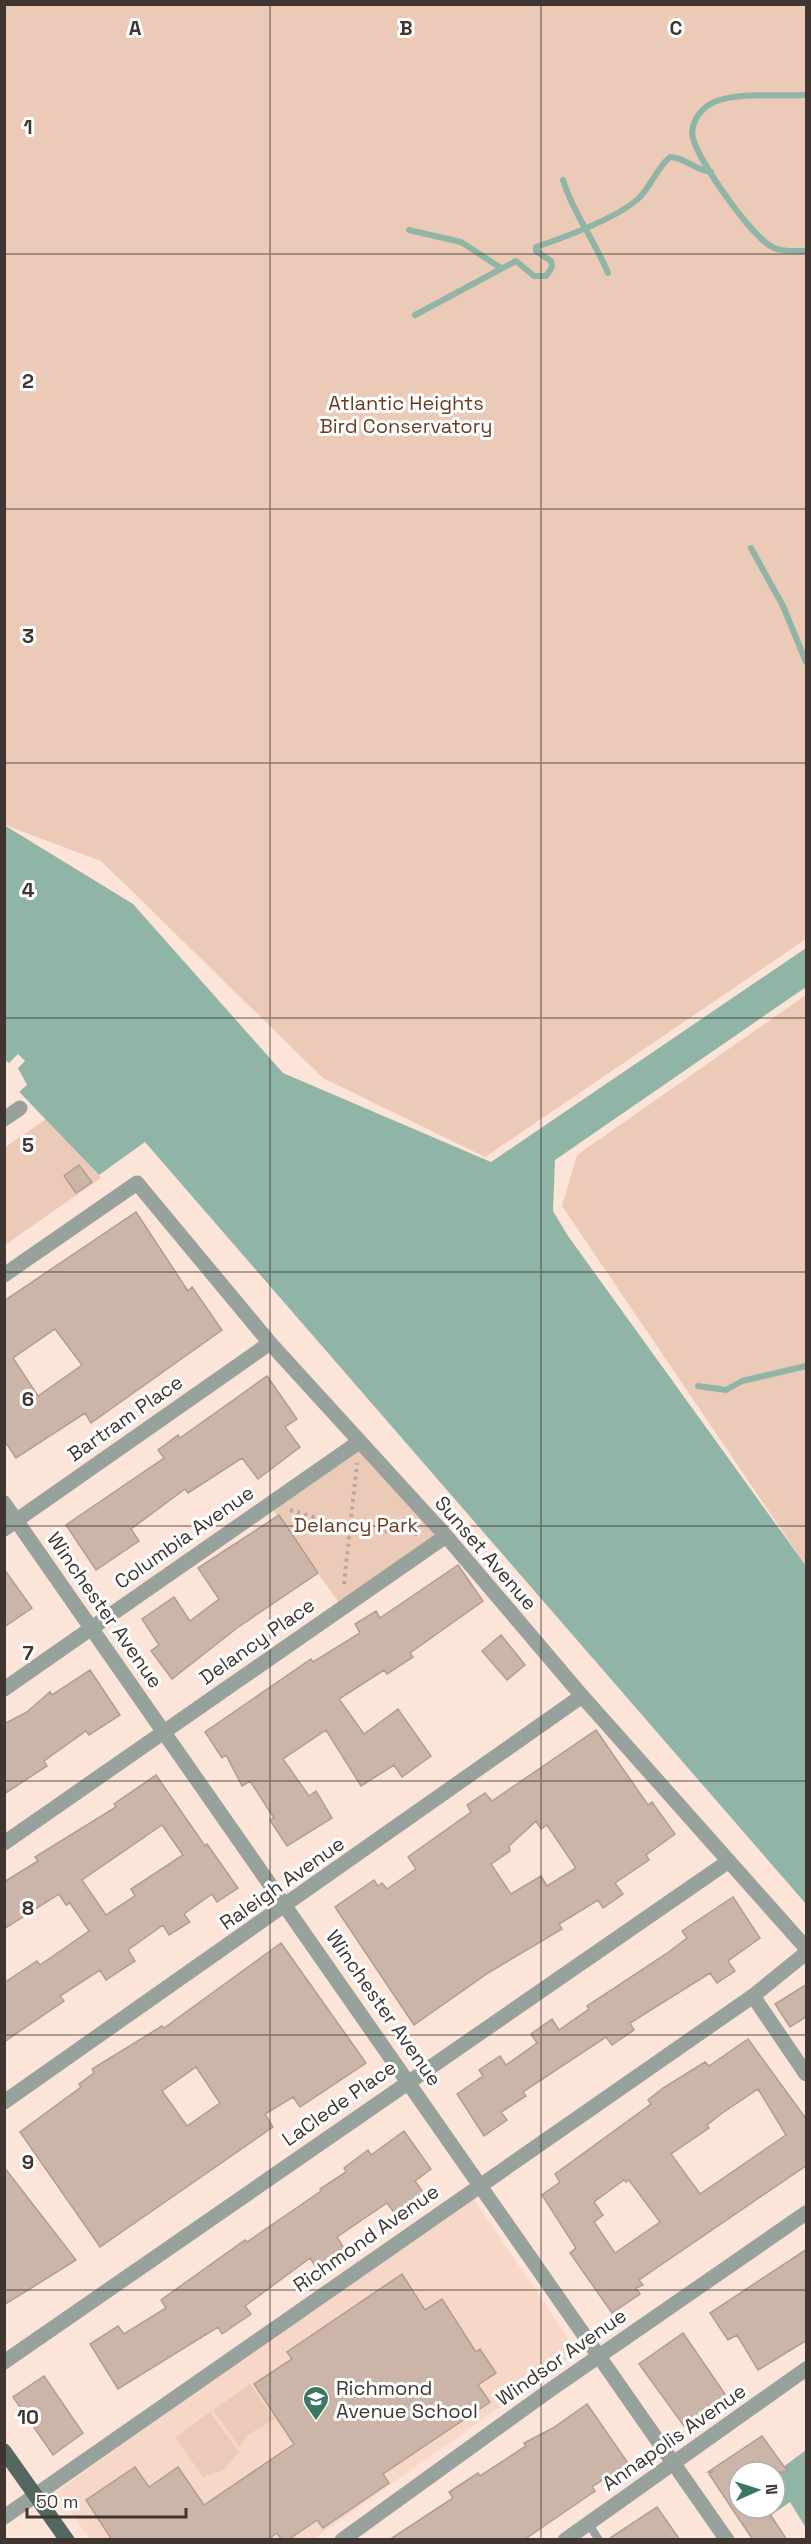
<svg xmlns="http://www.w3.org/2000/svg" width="811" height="2544" viewBox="0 0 811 2544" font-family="'Space Grotesk',sans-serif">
	<rect width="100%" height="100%" fill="#fce4d8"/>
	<path fill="#f7d8c8" d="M 472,2196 L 577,2352 L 314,2539 L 90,2539 L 56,2492 Z"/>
	<path fill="#eccab8" d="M 4,5 L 806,5 L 806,939 L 485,1157 L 323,1078 L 101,861 L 5,825 Z
		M 806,995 L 806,1566 L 562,1206 L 577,1155 Z
		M 46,1119 L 101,1178 L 5,1245 L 4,1148 Z
		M 359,1442 L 446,1536 L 342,1607 L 268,1503 Z
		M 250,2384 L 275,2419 L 248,2435 L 239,2447 L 213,2410 Z
		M 210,2412 L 239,2452 L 223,2470 L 203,2477 L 175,2437 Z"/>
	<path fill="#90b5a6" d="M 4,825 L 133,904 L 283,1073 L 491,1162 L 806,948 L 806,987 L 555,1160 L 553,1211 L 568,1236 L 806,1566 L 806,1904 L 145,1142 L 99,1175 L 5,1077 Z
		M 806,2450 L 806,2539 L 792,2539 L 772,2508 L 775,2508 L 775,2473 Z"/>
	<path fill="#fce4d8" d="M 18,1054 L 25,1061 L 18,1068 L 27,1085 L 19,1092 L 4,1077 L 5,1060 L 9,1063 Z
		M 790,2502 L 806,2528 L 806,2539 L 792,2539 L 774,2513 Z"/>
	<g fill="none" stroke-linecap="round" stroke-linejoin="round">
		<path stroke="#90b5a6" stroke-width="6" d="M 806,95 C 780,97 729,90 707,106 C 697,114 690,126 693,138 C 698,161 753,239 774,248 C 783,252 797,251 806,251
			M 563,180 C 573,213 595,241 608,273
			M 409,230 L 461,242 L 501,268
			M 415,315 L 516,261 L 534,276 L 546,276 L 552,267 L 551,261 L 536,251 L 536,247 C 563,238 620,217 640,197 C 652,184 657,168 670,157 C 684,157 695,170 711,172
			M 751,548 L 783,606 L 806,662
			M 698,1386 L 726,1390 L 742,1381 L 806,1366"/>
	</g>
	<path fill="#cbb5a9" stroke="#b29c90" stroke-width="1.5" fill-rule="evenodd" d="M 79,1165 L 92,1182 L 76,1193 L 64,1176 Z
		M 136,1212 L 188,1291 L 192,1287 L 222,1330 L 91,1423 L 85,1413 L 16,1458 L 4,1440 L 4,1301 ZM 55,1329 L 82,1365 L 38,1396 L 13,1358 Z
		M 267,1376 L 297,1419 L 285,1427 L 300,1447 L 258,1479 L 242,1458 L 188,1493 L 185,1489 L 131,1529 L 139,1541 L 96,1570 L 66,1525 L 164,1458 L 158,1450 L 178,1435 L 180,1438 Z
		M 279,1515 L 318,1573 L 237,1628 L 172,1679 L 151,1651 L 159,1645 L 142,1619 L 174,1597 L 190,1621 L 219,1599 L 198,1568 Z
		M 458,1565 L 483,1601 L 410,1653 L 413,1657 L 387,1674 L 384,1670 L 339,1699 L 364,1734 L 398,1709 L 431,1756 L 402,1777 L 394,1765 L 361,1786 L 326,1730 L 283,1759 L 309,1796 L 316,1791 L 332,1818 L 287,1846 L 270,1820 L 274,1818 L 250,1781 L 242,1786 L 226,1755 L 222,1758 L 205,1732 L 311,1659 L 313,1662 L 360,1633 L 355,1624 L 376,1611 L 380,1618 Z
		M 4,1569 L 32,1608 L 4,1627 Z
		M 501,1635 L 525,1665 L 507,1680 L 482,1651 Z
		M 90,1670 L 120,1715 L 89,1735 L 86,1731 L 44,1761 L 47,1766 L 4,1794 L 4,1724 L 27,1712 L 50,1692 L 52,1695 Z
		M 596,1730 L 648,1805 L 652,1802 L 675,1834 L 646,1855 L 649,1860 L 615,1883 L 623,1894 L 603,1908 L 598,1900 L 559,1924 L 562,1929 L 488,1973 L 414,2025 L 335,1907 L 374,1880 L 378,1886 L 382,1883 L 387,1889 L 416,1869 L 408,1857 L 471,1812 L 467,1805 L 485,1793 L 492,1801 ZM 536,1821 L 541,1829 L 547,1825 L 576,1868 L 547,1886 L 541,1876 L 511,1894 L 491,1864 L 510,1851 L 509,1846 Z
		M 156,1775 L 205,1846 L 207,1844 L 238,1888 L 217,1902 L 212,1894 L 184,1914 L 190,1922 L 169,1935 L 163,1925 L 128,1950 L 135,1961 L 106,1980 L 100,1970 L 60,1996 L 64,2001 L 4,2042 L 4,1983 L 37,1961 L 40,1965 L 89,1931 L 70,1903 L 66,1905 L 59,1894 L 4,1929 L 4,1882 L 38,1861 L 35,1857 L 116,1807 L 114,1804 ZM 162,1825 L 183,1855 L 131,1889 L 135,1896 L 106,1915 L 82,1880 Z
		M 733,1897 L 760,1938 L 728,1961 L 735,1971 L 717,1983 L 710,1973 L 630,2023 L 634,2030 L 612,2045 L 606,2037 L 556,2070 L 523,2092 L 526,2096 L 501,2112 L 507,2120 L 484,2136 L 457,2094 L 483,2076 L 479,2070 L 500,2056 L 506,2065 L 537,2043 L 531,2034 L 552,2019 L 559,2030 L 589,2009 L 587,2006 L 666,1954 L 687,1938 L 682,1931 Z
		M 281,1943 L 366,2063 L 300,2107 L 293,2097 L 265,2114 L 273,2127 L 100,2247 L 20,2132 L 81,2087 L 79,2084 L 94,2073 L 92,2069 L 162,2026 L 164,2028 ZM 196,2067 L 220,2103 L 187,2126 L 162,2091 Z
		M 807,1984 L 807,2016 L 790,2027 L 775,2004 Z
		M 748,2039 L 807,2120 L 807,2165 L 639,2280 L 643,2285 L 636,2288 L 640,2294 L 612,2313 L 570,2253 L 576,2248 L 542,2195 L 560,2182 L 555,2174 L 651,2104 L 648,2100 L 663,2088 L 705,2062 L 709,2066 ZM 758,2089 L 786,2135 L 700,2194 L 671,2154 L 709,2128 L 707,2125 L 721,2114 ZM 624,2180 L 626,2182 L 629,2180 L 660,2222 L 615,2253 L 594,2222 L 603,2215 L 594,2202 Z
		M 404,2131 L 431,2169 L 415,2181 L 425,2195 L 396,2215 L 387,2203 L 337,2237 L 347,2253 L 319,2272 L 310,2258 L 245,2306 L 251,2314 L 222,2334 L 218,2327 L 118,2389 L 90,2344 L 118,2326 L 124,2334 L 166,2308 L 161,2300 L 245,2240 L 247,2242 L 321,2191 L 320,2189 L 346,2172 L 344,2168 L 368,2150 L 371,2155 Z
		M 4,2167 L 76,2260 L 4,2305 Z
		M 807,2249 L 807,2340 L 758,2370 L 737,2335 L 728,2340 L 710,2313 Z
		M 402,2274 L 425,2310 L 442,2299 L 476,2352 L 480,2349 L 496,2373 L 478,2385 L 490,2402 L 383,2474 L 389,2483 L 323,2528 L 317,2520 L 288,2540 L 282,2540 L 277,2533 L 267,2540 L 112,2540 L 86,2500 L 135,2467 L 149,2487 L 178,2467 L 204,2505 L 294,2444 L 254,2384 L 292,2359 L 287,2352 Z
		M 683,2333 L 727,2397 L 684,2426 L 639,2364 Z
		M 44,2376 L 83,2433 L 53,2455 L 13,2397 Z
		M 587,2404 L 628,2463 L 592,2487 L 595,2491 L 544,2526 L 524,2540 L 389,2540 L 453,2498 L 449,2492 L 478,2473 L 480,2476 L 526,2446 L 524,2443 L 553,2428 Z
		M 762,2436 L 788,2472 L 739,2472 L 739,2508 L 766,2508 L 787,2540 L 753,2540 L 709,2474 L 712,2472 L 708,2472 Z
		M 657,2507 L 680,2540 L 607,2540 Z"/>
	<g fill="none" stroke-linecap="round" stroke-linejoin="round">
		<path stroke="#b9a69d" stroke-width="4" stroke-dasharray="3 4.5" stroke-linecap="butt" d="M 4,1032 L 7,1029
			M 290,1510 L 350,1528 L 418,1534
			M 344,1584 L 357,1463
			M 799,2456 L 806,2467"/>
		<path stroke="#97a29d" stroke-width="8" d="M 588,2523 L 599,2540"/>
		<path stroke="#97a29d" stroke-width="15" d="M 4,1119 L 20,1108
			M 4,1275 L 137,1183 L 270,1343 L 446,1536 L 582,1696 L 806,1948
			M 4,1503 L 727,2540
			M 4,1529 L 270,1343
			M 4,1689 L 359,1442
			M 4,1843 L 446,1536
			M 753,1996 L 806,2074
			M 4,2102 L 582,1696
			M 4,2362 L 729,1861
			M 4,2517 L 753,1996 L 806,1953
			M 342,2540 L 550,2390 L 806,2213
			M 565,2540 L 806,2369"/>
		<path stroke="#53665f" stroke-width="15" d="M 4,2451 L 67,2540"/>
	</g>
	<path fill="none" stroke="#3f3531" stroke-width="1.5" stroke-opacity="0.55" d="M 270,4 L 270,2540M 541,4 L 541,2540M 4,254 L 806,254M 4,509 L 806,509M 4,763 L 806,763M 4,1018 L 806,1018M 4,1272 L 806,1272M 4,1526 L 806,1526M 4,1781 L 806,1781M 4,2035 L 806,2035M 4,2290 L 806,2290"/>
	<defs>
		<symbol id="school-pin" viewBox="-11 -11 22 30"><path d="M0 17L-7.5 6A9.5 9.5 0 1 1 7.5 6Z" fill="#3b7863" stroke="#fff"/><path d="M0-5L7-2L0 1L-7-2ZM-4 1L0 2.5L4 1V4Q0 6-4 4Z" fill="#fff"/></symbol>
	</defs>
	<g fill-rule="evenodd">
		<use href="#school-pin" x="301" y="2384" width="30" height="40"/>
	</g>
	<g text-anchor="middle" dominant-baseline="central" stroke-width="6" stroke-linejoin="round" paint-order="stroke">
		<g font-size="20" fill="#6b3c23" stroke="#fff">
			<text x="406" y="403">Atlantic Heights<tspan x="406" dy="23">Bird Conservatory</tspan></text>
			<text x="356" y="1525">Delancy Park</text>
		</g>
		<g font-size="20" fill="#3f3531" stroke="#fff">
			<text transform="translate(125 1418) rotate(-35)">Bartram Place</text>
			<text transform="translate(184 1537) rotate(-35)">Columbia Avenue</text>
			<text transform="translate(486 1553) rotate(49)">Sunset Avenue</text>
			<text transform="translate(105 1610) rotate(55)">Winchester Avenue</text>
			<text transform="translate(257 1641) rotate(-35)">Delancy Place</text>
			<text transform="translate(282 1883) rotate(-35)">Raleigh Avenue</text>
			<text transform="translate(384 2008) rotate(55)">Winchester Avenue</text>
			<text transform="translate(339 2103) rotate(-35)">LaClede Place</text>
			<text transform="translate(366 2238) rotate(-35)">Richmond Avenue</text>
			<text transform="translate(561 2357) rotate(-35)">Windsor Avenue</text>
			<text transform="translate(674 2437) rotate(-35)">Annapolis Avenue</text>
		</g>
		<g font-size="20" fill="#3f3531" stroke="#fff" text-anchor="start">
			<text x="336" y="2388">Richmond<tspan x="336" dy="23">Avenue School</tspan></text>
		</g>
	</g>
	<g font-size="20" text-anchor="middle" font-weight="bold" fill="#3f3531" stroke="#fff" stroke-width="6" stroke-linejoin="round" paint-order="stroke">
		<text x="135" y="35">A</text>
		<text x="406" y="35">B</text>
		<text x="676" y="35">C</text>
		<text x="28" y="134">1</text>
		<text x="28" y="388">2</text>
		<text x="28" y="643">3</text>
		<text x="28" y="897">4</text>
		<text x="28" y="1152">5</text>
		<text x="28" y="1406">6</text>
		<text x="28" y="1660">7</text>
		<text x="28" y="1915">8</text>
		<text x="28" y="2169">9</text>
		<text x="28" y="2424">10</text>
	</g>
	<rect width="811" height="2544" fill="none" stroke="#3f3531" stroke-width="12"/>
	<g transform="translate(757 2490) rotate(87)"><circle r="28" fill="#ffffff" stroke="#b2aead" stroke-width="1.5"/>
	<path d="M0-4.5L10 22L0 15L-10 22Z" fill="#3b7863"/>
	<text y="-9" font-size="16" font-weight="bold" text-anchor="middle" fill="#3f3531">N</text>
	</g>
	<path d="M27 2508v9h159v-9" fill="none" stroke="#3f3531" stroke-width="3"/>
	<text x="36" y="2508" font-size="18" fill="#3f3531" stroke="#ffffff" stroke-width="4.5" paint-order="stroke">50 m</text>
</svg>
